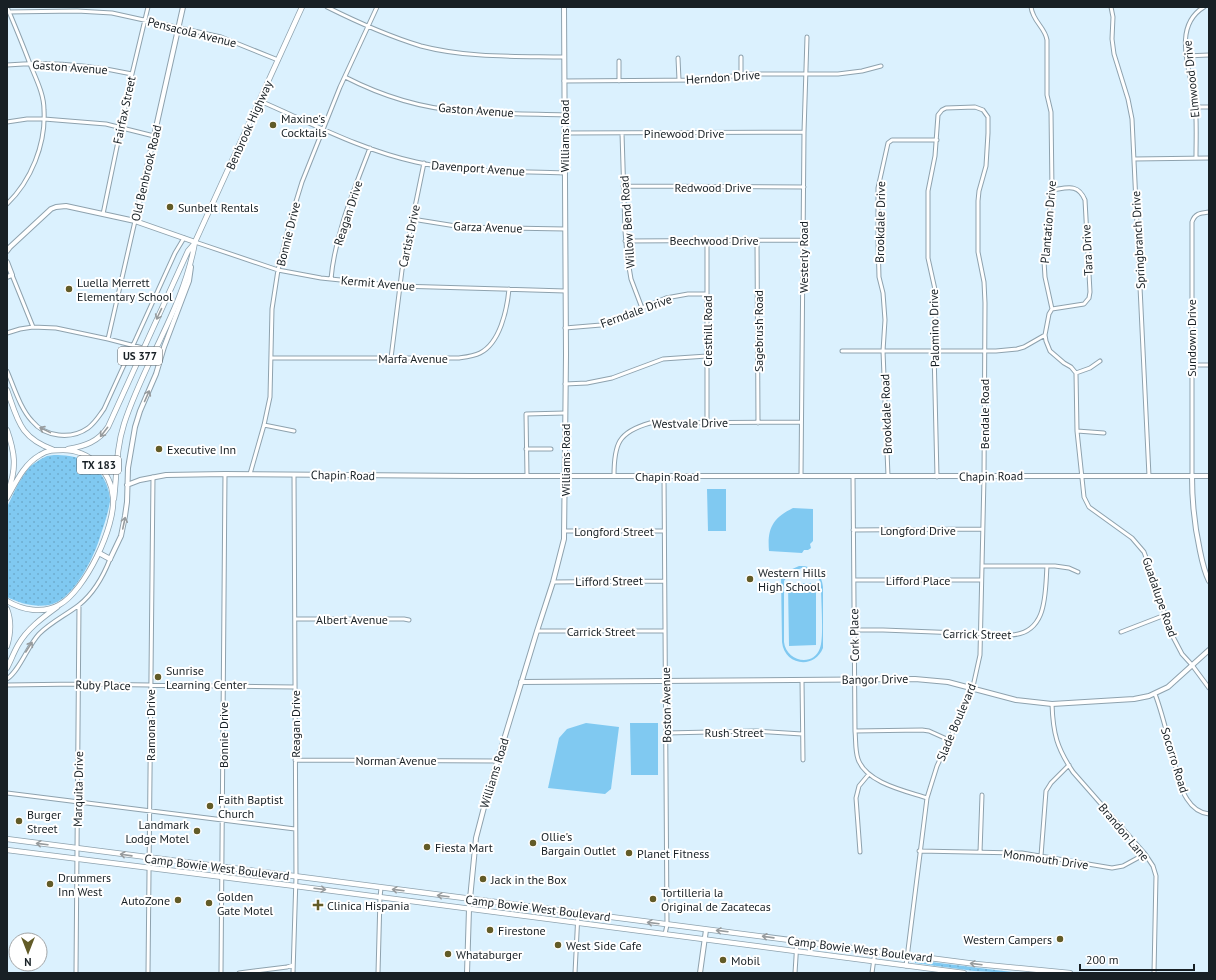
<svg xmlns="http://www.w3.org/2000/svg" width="1216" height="980" viewBox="0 0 1216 980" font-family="'PT Sans',sans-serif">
	<defs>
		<pattern id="grass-dots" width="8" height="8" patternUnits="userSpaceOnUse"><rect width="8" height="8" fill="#80c9f1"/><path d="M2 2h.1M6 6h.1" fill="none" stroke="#6eacce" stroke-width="1.8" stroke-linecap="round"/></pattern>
	</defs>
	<rect width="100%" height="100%" fill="#dbf1fe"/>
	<path fill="url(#grass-dots)" d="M 54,455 C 64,455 75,456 84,460 C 99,466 109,484 110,499 C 110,508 103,528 100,537 C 94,557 76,593 57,602 C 42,610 21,604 7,597 L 7,507 L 18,484 L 29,467 L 41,459 L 47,456 Z
		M 915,960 L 1012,972 L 1012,973 L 974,971 L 915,963 Z"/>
	<path fill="#80c9f1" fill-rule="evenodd" d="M 707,489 L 726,489 L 726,531 L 708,531 Z
		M 793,508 L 813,509 L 813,541 L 810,544 L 811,548 L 808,550 L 804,550 L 802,553 L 769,551 C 767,528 773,518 793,508 Z
		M 799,566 C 812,565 822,573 823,587 L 823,648 C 814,670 784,665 782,642 L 781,577 L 784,577 L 790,570 ZM 802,568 C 813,569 820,576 821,587 C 821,600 824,638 820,648 C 813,668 786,661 784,642 L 784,581 L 791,572 Z
		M 788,583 L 816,583 L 816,645 L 789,646 Z
		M 586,723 L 619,727 L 611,789 L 605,794 L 548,788 L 559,738 L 567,729 Z
		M 630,723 L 658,723 L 658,775 L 631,775 Z"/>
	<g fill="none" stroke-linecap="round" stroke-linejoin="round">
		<defs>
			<path id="street" d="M 327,7 C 357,22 388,36 421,46 C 466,58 518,56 564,57
				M 1031,7 C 1033,22 1045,27 1047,40 L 1047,95 L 1051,112 L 1052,190 L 1044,261 L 1045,277 L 1052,309 L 1049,314 L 1045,335 L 1046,341 L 1050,351 L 1064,363 L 1071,367 L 1076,373 L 1077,431 L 1084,497 L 1089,507 L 1132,538 L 1144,552 L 1151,571 L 1171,633 L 1182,654 L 1192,665 L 1209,688
				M 1111,7 L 1113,17 L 1112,39 L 1114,54 L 1128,99 L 1132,119 L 1149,476
				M 7,12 L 77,11 L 112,13 L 221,37 L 278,60
				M 1186,56 L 1209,55
				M 678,58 L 679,80
				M 7,65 C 49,61 91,65 132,74
				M 741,74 L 741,57
				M 345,77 C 380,95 421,108 461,111 C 495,114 530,114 564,115
				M 564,81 L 700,80 L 749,74 L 838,74 L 862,71 L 881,66
				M 619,81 L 619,61
				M 260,101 C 311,123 361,150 416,162 C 464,173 515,171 565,173
				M 1195,107 L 1209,107
				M 7,122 L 27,119 L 44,119 L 106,124 L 154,136
				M 564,133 L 804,132
				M 622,133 L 625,231 L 627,255 L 631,279 L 642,308
				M 1196,157 C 1196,139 1197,120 1195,102 C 1191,72 1171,27 1204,7
				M 1134,159 L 1209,158
				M 623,186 L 804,187
				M 7,204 C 31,181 46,144 44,110 C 44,94 36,79 30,64 C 23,45 15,26 7,7
				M 103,214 L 132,74 L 148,7
				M 412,219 L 462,227 L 565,229
				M 707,240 L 707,422
				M 757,240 L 758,423
				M 625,241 L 803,240
				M 195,242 L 278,270 L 321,278 L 399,286 L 565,291
				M 12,275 L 33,327
				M 331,279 C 335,234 354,190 370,148
				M 1052,309 L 1084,304 L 1089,298 L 1090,292 L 1085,200 C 1078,183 1067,188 1052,190
				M 565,328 L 601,325 L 666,298 L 688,294 L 707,294
				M 7,333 L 20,329 L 33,327 L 56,328 L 108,339 L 162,353
				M 108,339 L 135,221
				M 842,351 L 996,351 L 1017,349 L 1024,347 L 1045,335
				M 272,358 L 459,358 C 466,357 474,356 480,353 C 500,343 507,310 509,289
				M 391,358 L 402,270 L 424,163
				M 1191,365 L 1209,365
				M 7,371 C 14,387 20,408 32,421 C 45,437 71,440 88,428 C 95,423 99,416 104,409 L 175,253 L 184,238
				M 1076,373 L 1090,368 L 1100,361
				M 565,384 L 587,383 L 612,378 L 663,359 L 707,356
				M 264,425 L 294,431
				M 1077,431 L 1104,433
				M 526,449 L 551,449
				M 250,474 L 264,425 L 270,397 L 272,309 L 278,270 L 290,221 L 302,182 L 340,87 L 377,7
				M 527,476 L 526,414 L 565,413
				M 614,476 C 614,444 618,432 650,423 L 801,422
				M 664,476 L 667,925 L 665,934
				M 801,476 L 804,132 L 807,37
				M 888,476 L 883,351 L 885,320 L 883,293 L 879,277 L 878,241 L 878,188 L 888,143 L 892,140 L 937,140
				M 1192,476 L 1192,222 C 1195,213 1201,213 1209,212
				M 853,477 L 855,731 C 856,741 855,750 858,759 C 866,783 906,791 927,798
				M 853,530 L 982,529
				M 564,531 L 664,531
				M 982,566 L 1055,566 L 1069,568 L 1078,572
				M 854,580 L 981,580
				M 553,582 L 664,581
				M 295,619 L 404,619 L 409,620
				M 854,630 L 883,630 L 1011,635 C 1048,633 1045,593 1047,566
				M 537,631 L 664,631
				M 1121,632 L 1165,615
				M 7,679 C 20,670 27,647 39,634 C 51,622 66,615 79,605 C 94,593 103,577 110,559
				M 802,680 L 803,760
				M 7,685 L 79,684 L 295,687
				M 1155,694 C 1165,720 1170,749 1178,775 C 1180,783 1182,792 1187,799 C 1192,807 1200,813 1209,814
				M 1052,704 C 1053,734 1057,748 1073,772 L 1145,854 L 1153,866 L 1156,876 L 1154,973
				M 855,731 L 922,730 L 929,731 L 949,740
				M 666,733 L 756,731 L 802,734
				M 295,760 L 497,761
				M 7,793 L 295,829
				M 919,851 L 1022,853 L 1112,868 L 1123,866 L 1145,854
				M 860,852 L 856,798 L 859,786 L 869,774
				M 980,852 L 982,795
				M 1041,856 L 1046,791 L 1051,783 L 1069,765
				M 906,966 L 927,798 L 937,766 L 972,691 L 980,655 L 984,477 L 985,303 L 984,282 L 978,252 L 978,201 L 979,191 L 986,166 L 988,133 L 988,117 L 983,110 L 975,107 L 946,108 L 942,110 L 938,115 L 935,156 L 928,191 L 928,258 L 936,294 L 934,350 L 937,477
				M 76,973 L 79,605
				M 148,973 L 153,477
				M 221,973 L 225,474
				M 239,973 L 287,967 L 293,965
				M 293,973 L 296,877 L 294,475
				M 378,973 L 380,897 L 381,888
				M 575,973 L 578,913
				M 795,973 L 797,941
				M 872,973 L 875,951"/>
			<path id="secondary" d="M 135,221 L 183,7
				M 7,251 L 10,247 L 51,209 L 56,207 L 66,206 L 135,221 L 195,242
				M 7,262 L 12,275 L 7,277
				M 1192,476 C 1192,504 1194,524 1200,551 C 1202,561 1204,571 1209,581
				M 127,485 L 140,480 L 166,475 L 225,474 L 471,476 L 1209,476
				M 110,559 L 121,536 L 125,516 L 127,502 L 128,468 L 135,427 L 140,411 L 156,374 L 164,347 L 189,281 L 191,267
				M 521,682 L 915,679 L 948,682 L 1016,700 L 1052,704 L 1134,699 L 1149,696 L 1168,687 L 1209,650
				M 467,973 L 469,909 L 476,838 L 488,792 L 537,631 L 553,582 L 564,539 L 566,355 L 564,7
				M 700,973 L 706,930"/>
			<path id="primary" d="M 7,390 C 18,421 20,438 54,450
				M 7,430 C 15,453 17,468 8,491
				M 68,449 C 85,446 98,442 108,427 L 188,251 L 194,244
				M 7,498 C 16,482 24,464 40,455 C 47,450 55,450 63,450 C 90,450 111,472 113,497 C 116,526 85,591 59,605 C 43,614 22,610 7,601
				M 114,499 C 117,473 116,449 124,424 C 144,362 184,307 195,242 L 302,7
				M 99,553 L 110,559
				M 7,609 C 12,622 11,633 7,646
				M 7,668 C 11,660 14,652 18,645 C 27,629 42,618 57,607
				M 7,839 L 976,964 L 1070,973
				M 7,850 L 295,886 L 964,973"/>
		</defs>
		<use href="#street" stroke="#8ea2ae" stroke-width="5"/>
		<use href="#secondary" stroke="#8ea2ae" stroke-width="6"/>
		<use href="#primary" stroke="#8ea2ae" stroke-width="6"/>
		<use href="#street" stroke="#fff" stroke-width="3"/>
		<use href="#secondary" stroke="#fff" stroke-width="4"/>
		<use href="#primary" stroke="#fff" stroke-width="4.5"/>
	</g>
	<defs><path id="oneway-shaft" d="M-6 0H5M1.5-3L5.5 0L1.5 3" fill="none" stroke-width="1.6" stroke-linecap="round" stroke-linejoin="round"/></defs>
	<g stroke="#979b9d">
		<use href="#oneway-shaft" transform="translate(159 314) rotate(115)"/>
		<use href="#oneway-shaft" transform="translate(147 396) rotate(-66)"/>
		<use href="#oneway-shaft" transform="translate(45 430) rotate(-154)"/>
		<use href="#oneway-shaft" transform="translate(104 432) rotate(128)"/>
		<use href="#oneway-shaft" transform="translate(124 523) rotate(-78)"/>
		<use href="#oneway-shaft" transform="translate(29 647) rotate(-57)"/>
		<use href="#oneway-shaft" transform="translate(42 844) rotate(-173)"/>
		<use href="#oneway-shaft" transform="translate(126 855) rotate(-172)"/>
		<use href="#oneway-shaft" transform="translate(320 889) rotate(7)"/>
		<use href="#oneway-shaft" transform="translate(398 890) rotate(-173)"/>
		<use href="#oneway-shaft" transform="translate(443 896) rotate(-173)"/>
		<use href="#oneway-shaft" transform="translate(653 923) rotate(-173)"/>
		<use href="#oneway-shaft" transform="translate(722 931) rotate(-173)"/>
		<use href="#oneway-shaft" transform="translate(768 937) rotate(-172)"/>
		<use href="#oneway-shaft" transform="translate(976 964) rotate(-173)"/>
	</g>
	<g fill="#625b27" stroke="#fff" stroke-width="1.5">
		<circle cx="273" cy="125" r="4"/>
		<circle cx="170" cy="207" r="4"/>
		<circle cx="69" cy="289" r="4"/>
		<circle cx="159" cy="449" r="4"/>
		<circle cx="750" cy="579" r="4"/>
		<circle cx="158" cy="677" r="4"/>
		<circle cx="210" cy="806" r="4"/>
		<circle cx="19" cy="821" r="4"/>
		<circle cx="197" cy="831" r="4"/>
		<circle cx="533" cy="843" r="4"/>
		<circle cx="427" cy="847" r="4"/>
		<circle cx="629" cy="853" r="4"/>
		<circle cx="483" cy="879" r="4"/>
		<circle cx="50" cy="884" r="4"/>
		<circle cx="653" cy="899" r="4"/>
		<circle cx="178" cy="900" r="4"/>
		<circle cx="209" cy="903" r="4"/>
		<path d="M316 899h4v4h4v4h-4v4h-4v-4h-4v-4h4z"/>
		<circle cx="490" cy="930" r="4"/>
		<circle cx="1060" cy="939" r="4"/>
		<circle cx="558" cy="945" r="4"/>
		<circle cx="448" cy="954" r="4"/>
		<circle cx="723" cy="960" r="4"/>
	</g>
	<g text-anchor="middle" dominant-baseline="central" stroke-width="4" stroke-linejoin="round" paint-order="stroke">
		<g fill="#fff" stroke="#5d6366" stroke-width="1">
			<rect x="118" y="347" width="44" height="18" rx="3"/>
			<rect x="77" y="456" width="44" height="18" rx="3"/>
		</g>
		<g font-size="11" font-weight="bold" fill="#182025">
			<text x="140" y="356">US 377</text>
			<text x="99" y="465">TX 183</text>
		</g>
		<g font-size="12" fill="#182025" stroke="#fff">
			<text transform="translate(192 32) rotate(14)">Pensacola Avenue</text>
			<text transform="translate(70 67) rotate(4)">Gaston Avenue</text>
			<text transform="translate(723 77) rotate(-4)">Herndon Drive</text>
			<text transform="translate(1191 79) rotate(-96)">Elmwood Drive</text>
			<text transform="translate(124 110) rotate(-78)">Fairfax Street</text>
			<text transform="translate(476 110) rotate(4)">Gaston Avenue</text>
			<text transform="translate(249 125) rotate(-66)">Benbrook Highway</text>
			<text x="684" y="133">Pinewood Drive</text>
			<text transform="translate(564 136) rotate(-90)">Williams Road</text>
			<text transform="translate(478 168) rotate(4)">Davenport Avenue</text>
			<text transform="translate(146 173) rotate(-77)">Old Benbrook Road</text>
			<text x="713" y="187">Redwood Drive</text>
			<text transform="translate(348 213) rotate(-72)">Reagan Drive</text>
			<text transform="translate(627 222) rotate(-94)">Willow Bend Road</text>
			<text transform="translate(880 222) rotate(-89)">Brookdale Drive</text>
			<text transform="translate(1048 222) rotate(-85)">Plantation Drive</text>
			<text transform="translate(488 227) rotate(2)">Garza Avenue</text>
			<text transform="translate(288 234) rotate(-76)">Bonnie Drive</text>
			<text transform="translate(409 236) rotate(-78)">Cartist Drive</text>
			<text x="714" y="240">Beechwood Drive</text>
			<text transform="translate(1138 240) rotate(-93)">Springbranch Drive</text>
			<text transform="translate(1087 250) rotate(-93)">Tara Drive</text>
			<text transform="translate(803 257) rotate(-90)">Westerly Road</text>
			<text transform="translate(378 283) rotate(5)">Kermit Avenue</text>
			<text transform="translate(636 311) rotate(-20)">Ferndale Drive</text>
			<text transform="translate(934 328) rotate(-91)">Palomino Drive</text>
			<text transform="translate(707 331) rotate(-90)">Cresthill Road</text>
			<text transform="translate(758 331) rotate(-90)">Sagebrush Road</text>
			<text transform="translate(1191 338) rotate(-90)">Sundown Drive</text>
			<text x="413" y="358">Marfa Avenue</text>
			<text transform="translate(886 414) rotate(-92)">Brookdale Road</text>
			<text transform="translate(984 414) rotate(-90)">Bendale Road</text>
			<text transform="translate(690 423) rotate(-1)">Westvale Drive</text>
			<text transform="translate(565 460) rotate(-90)">Williams Road</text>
			<text transform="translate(343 475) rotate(1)">Chapin Road</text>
			<text x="667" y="476">Chapin Road</text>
			<text transform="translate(991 476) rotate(-1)">Chapin Road</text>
			<text x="918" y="530">Longford Drive</text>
			<text x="614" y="531">Longford Street</text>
			<text x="918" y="580">Lifford Place</text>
			<text transform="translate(609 581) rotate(-1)">Lifford Street</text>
			<text transform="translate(1160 597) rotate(71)">Guadalupe Road</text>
			<text x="352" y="619">Albert Avenue</text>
			<text x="601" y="631">Carrick Street</text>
			<text transform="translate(977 634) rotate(1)">Carrick Street</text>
			<text transform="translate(854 635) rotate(-91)">Cork Place</text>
			<text transform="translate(875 679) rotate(-1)">Bangor Drive</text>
			<text transform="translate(103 685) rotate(1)">Ruby Place</text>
			<text transform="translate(666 705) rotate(-91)">Boston Avenue</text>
			<text transform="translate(956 722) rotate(-67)">Slade Boulevard</text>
			<text transform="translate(295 724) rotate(-90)">Reagan Drive</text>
			<text transform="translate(150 725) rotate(-90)">Ramona Drive</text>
			<text x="734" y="732">Rush Street</text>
			<text transform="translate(223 735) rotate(-90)">Bonnie Drive</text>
			<text x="396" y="760">Norman Avenue</text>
			<text transform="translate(1175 760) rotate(73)">Socorro Road</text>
			<text transform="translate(494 773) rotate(-73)">Williams Road</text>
			<text transform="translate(78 789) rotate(-89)">Marquita Drive</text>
			<text transform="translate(1124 832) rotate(50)">Brandon Lane</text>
			<text transform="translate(1046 859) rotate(8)">Monmouth Drive</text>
			<text transform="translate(217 867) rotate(7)">Camp Bowie West Boulevard</text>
			<text transform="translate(538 908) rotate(7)">Camp Bowie West Boulevard</text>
			<text transform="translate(860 949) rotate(7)">Camp Bowie West Boulevard</text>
		</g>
		<g font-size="12" fill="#182025" stroke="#fff" text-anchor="start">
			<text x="281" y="118">Maxine's<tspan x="281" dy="14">Cocktails</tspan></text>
			<text x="178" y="207">Sunbelt Rentals</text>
			<text x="77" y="282">Luella Merrett<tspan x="77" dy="14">Elementary School</tspan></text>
			<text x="167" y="449">Executive Inn</text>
			<text x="758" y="572">Western Hills<tspan x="758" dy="14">High School</tspan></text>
			<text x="166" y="670">Sunrise<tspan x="166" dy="14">Learning Center</tspan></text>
			<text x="218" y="799">Faith Baptist<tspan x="218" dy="14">Church</tspan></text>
			<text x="27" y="814">Burger<tspan x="27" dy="14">Street</tspan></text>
			<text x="189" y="824" text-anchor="end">Landmark<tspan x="189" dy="14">Lodge Motel</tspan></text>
			<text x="541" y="836">Ollie's<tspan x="541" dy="14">Bargain Outlet</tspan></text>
			<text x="435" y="847">Fiesta Mart</text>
			<text x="637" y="853">Planet Fitness</text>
			<text x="58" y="877">Drummers<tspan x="58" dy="14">Inn West</tspan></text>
			<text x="491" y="879">Jack in the Box</text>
			<text x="661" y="892">Tortilleria la<tspan x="661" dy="14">Original de Zacatecas</tspan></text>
			<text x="217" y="896">Golden<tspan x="217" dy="14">Gate Motel</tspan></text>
			<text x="170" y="900" text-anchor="end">AutoZone</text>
			<text x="327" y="905">Clinica Hispania</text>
			<text x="498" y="930">Firestone</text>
			<text x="1052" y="939" text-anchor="end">Western Campers</text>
			<text x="566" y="945">West Side Cafe</text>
			<text x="456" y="954">Whataburger</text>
			<text x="731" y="960">Mobil</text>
		</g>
	</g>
	<rect width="1216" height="980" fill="none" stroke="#182025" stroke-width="16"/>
	<g transform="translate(28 952) rotate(180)"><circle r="19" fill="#ffffff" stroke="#a3a6a8"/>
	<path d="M0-3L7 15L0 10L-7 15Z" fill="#625b27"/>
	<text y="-6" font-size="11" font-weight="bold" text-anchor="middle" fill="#182025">N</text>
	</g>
	<path d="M1080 964v6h114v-6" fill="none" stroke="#182025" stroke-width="2"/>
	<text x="1086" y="964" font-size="12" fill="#182025" stroke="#ffffff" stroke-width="3" paint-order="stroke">200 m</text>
</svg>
